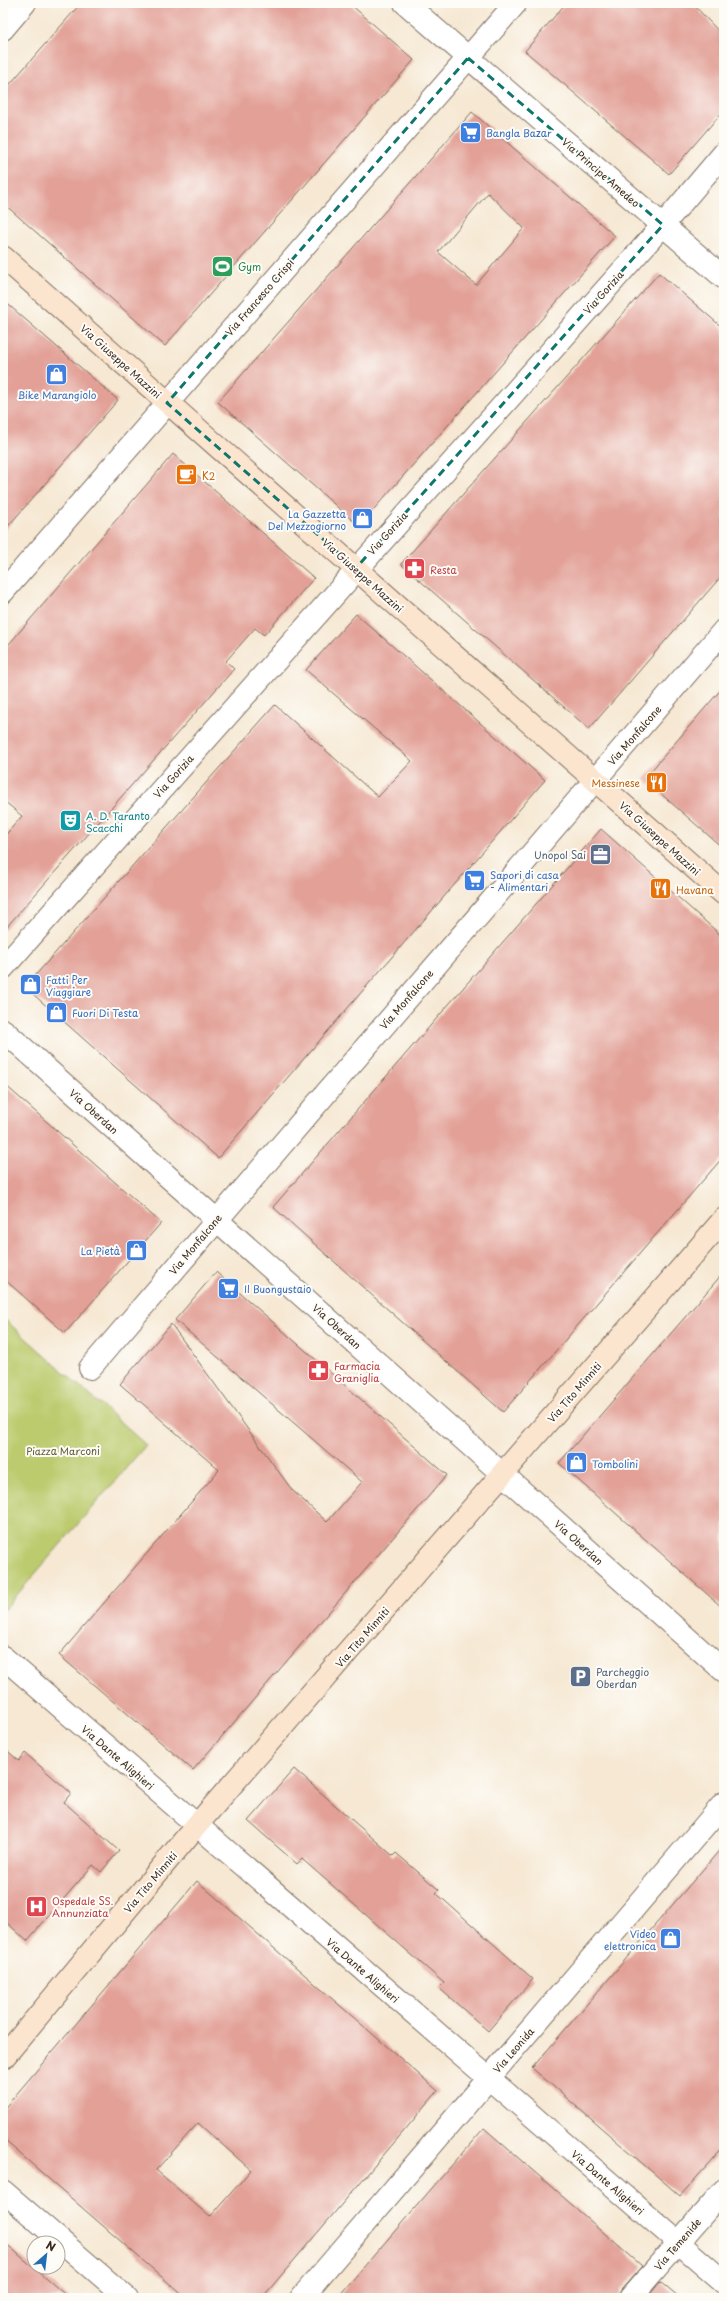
<svg xmlns="http://www.w3.org/2000/svg" width="727" height="2301" viewBox="0 0 727 2301" font-family="'Playpen Sans',sans-serif">
	<rect width="100%" height="100%" fill="#fdfcf7"/>
	<filter id="ink" filterUnits="userSpaceOnUse"><feTurbulence type="fractalNoise" baseFrequency=".025" numOctaves="2"/><feDisplacementMap in="SourceGraphic" scale="8" xChannelSelector="R" yChannelSelector="G"/><feConvolveMatrix kernelMatrix="1 2 1 2 8 2 1 2 1" color-interpolation-filters="sRGB"/></filter>
	<filter id="wash" filterUnits="userSpaceOnUse"><feTurbulence type="fractalNoise" baseFrequency=".012" numOctaves="4" result="noise"/><feDisplacementMap in="SourceGraphic" scale="16" xChannelSelector="R" yChannelSelector="G"/><feGaussianBlur stdDeviation="0.9" result="paint"/><feColorMatrix in="noise" values="0 0 0 0 0 0 0 0 0 0 0 0 0 0 0 0 0 1.4 0 .05"/><feComposite in="paint" operator="in"/></filter>
	<g filter="url(#wash)">
		<rect width="100%" height="100%" fill="#f6e8d3"/>
		<path fill="#bbcb6d" stroke="#7b7a46" d="M 3,1318 L 146,1445 L 3,1611 Z"/>
		<g id="blocks">
			<path fill="#e2a097" fill-rule="evenodd" d="M 81,3 L 349,3 L 414,60 L 165,346 L 3,203 L 3,92 Z
				M 566,3 L 692,3 L 724,37 L 724,110 L 669,174 L 525,51 Z
				M 472,112 L 615,236 L 359,526 L 218,402 ZM 488,193 L 524,228 L 476,285 L 438,252 Z
				M 659,273 L 724,329 L 724,573 L 589,729 L 401,564 Z
				M 3,300 L 118,400 L 3,532 Z
				M 173,454 L 314,578 L 264,635 L 255,628 L 226,661 L 234,669 L 3,931 L 3,838 L 22,816 L 3,800 L 3,651 Z
				M 356,614 L 545,780 L 218,1158 L 25,987 L 275,705 L 378,797 L 412,761 L 306,670 Z
				M 724,686 L 724,849 L 644,779 Z
				M 601,829 L 724,938 L 724,1156 L 503,1412 L 273,1207 Z
				M 3,1083 L 161,1223 L 65,1333 L 3,1278 Z
				M 216,1272 L 447,1475 L 193,1770 L 59,1655 L 219,1470 L 120,1384 L 171,1324 L 292,1490 L 327,1522 L 362,1482 L 175,1320 Z
				M 724,1272 L 724,1609 L 559,1463 Z
				M 3,1747 L 19,1761 L 25,1753 L 71,1793 L 64,1802 L 119,1851 L 101,1872 L 93,1865 L 27,1941 L 3,1919 Z
				M 294,1769 L 393,1856 L 396,1853 L 439,1890 L 436,1893 L 533,1979 L 488,2031 L 439,1988 L 444,1983 L 302,1859 L 297,1864 L 248,1821 Z
				M 724,1845 L 724,2147 L 680,2196 L 532,2068 Z
				M 197,1881 L 438,2091 L 262,2298 L 186,2298 L 3,2139 L 3,2110 ZM 198,2123 L 251,2170 L 210,2217 L 156,2170 Z
				M 484,2128 L 642,2266 L 621,2290 L 618,2298 L 337,2298 Z
				M 3,2241 L 69,2298 L 3,2298 Z
				M 660,2282 L 679,2298 L 647,2298 Z"/>
		</g>
	</g>
	<g filter="url(#ink)">
		<use href="#blocks" fill-opacity="0" stroke="#7c6c5d" stroke-width="1"/>
		<g fill="none" stroke-linecap="round" stroke-linejoin="round">
			<defs>
				<path id="minor" d="M 405,3 L 724,278
					M 3,29 L 25,3
					M 3,592 L 516,3
					M 3,968 L 663,225 L 724,153
					M 3,1030 L 724,1671
					M 90,1368 L 724,630
					M 3,2191 L 127,2298
					M 630,2298 L 724,2190"/>
				<path id="tertiary" d="M 3,1657 L 724,2282
					M 301,2298 L 724,1803"/>
				<path id="secondary" d="M 3,257 L 724,894
					M 3,2058 L 196,1826 L 724,1219"/>
			</defs>
			<use href="#minor" stroke="#7c6c5d" stroke-width="24"/>
			<use href="#tertiary" stroke="#7c6c5d" stroke-width="24"/>
			<use href="#secondary" stroke="#7c6c5d" stroke-width="24"/>
			<use href="#minor" stroke="#fff" stroke-width="22"/>
			<use href="#tertiary" stroke="#fff" stroke-width="22"/>
			<use href="#secondary" stroke="#fbe5cf" stroke-width="22"/>
		</g>
	</g>
	<path fill="none" stroke="#0f766e" stroke-width="3" stroke-dasharray="8 5" stroke-linejoin="round" d="M 468,58 L 663,225 L 356,568 L 167,403 Z"/>
	<defs>
		<symbol id="supermarket-square" viewBox="-11 -11 22 22"><rect x="-9" y="-9" width="18" height="18" rx="4" fill="#3f7fe0" stroke="#fdfcf7"/><path d="M-6-5.5h2.5l.6 2H6L4.5 2H-2.5L-4.4-4H-6ZM-1.5 3.2a1.3 1.3 0 1 0 .1 0ZM3 3.2a1.3 1.3 0 1 0 .1 0Z" fill="#fff"/></symbol>
		<symbol id="stadium-square" viewBox="-11 -11 22 22"><rect x="-9" y="-9" width="18" height="18" rx="4" fill="#2e9e5b" stroke="#fdfcf7"/><path d="M0-5a6.5 5 0 1 0 0 10a6.5 5 0 1 0 0-10ZM-3.5-1.8h7v3.6h-7Z" fill="#fff"/></symbol>
		<symbol id="shop-square" viewBox="-11 -11 22 22"><rect x="-9" y="-9" width="18" height="18" rx="4" fill="#3f7fe0" stroke="#fdfcf7"/><path d="M-5-2.5h2.3a2.7 3.5 0 0 1 5.4 0H5L5.5 6h-11ZM-1.5-2.5h3a1.5 2.3 0 0 0-3 0Z" fill="#fff"/></symbol>
		<symbol id="cafe-square" viewBox="-11 -11 22 22"><rect x="-9" y="-9" width="18" height="18" rx="4" fill="#e8710a" stroke="#fdfcf7"/><path d="M-5.5-4.5H6V0H3Q3 3.5 0 3.5H-2.5Q-5.5 3.5-5.5 0ZM3-3.2v2h1.7v-2ZM-6 4.5H4V6H-6Z" fill="#fff"/></symbol>
		<symbol id="pharmacy-square" viewBox="-11 -11 22 22"><rect x="-9" y="-9" width="18" height="18" rx="4" fill="#e0444e" stroke="#fdfcf7"/><path d="M-2-6h4v4h4v4h-4v4h-4v-4h-4v-4h4Z" fill="#fff"/></symbol>
		<symbol id="restaurant-square" viewBox="-11 -11 22 22"><rect x="-9" y="-9" width="18" height="18" rx="4" fill="#e8710a" stroke="#fdfcf7"/><path d="M-5-6h1v4h1v-4h1v4h1v-4h1v5L-1.5 .5V6h-2V.5L-5-1ZM5-6V6H3V1.5H1.5Q1.5-4 5-6Z" fill="#fff"/></symbol>
		<symbol id="theatre-square" viewBox="-11 -11 22 22"><rect x="-9" y="-9" width="18" height="18" rx="4" fill="#0f9aa8" stroke="#fdfcf7"/><path d="M-5-5.5Q0-4 5-5.5V0Q5 5 0 6Q-5 5-5 0ZM-3.3-2.5H-1v1.5H-3.3ZM1-2.5H3.3v1.5H1ZM-2.8 1Q0 5.5 2.8 1Z" fill="#fff"/></symbol>
		<symbol id="office-square" viewBox="-11 -11 22 22"><rect x="-9" y="-9" width="18" height="18" rx="4" fill="#5c6f8a" stroke="#fdfcf7"/><path d="M-6-3h4V-5.5h4V-3h4V5H-6ZM-1-4.5V-3h2v-1.5ZM-6 0V1H6V0Z" fill="#fff"/></symbol>
		<symbol id="parking-square" viewBox="-11 -11 22 22"><rect x="-9" y="-9" width="18" height="18" rx="4" fill="#5c6f8a" stroke="#fdfcf7"/><path d="M-3.5-5.5H1a3.5 3.5 0 0 1 0 7H-1V5.5H-3.5ZM-1-3.4V-.6H.8a1.4 1.4 0 0 0 0-2.8Z" fill="#fff"/></symbol>
		<symbol id="hospital-square" viewBox="-11 -11 22 22"><rect x="-9" y="-9" width="18" height="18" rx="4" fill="#e0444e" stroke="#fdfcf7"/><path d="M-5-5h3v3.5h4V-5h3V5h-3V1.5h-4V5h-3Z" fill="#fff"/></symbol>
	</defs>
	<g fill-rule="evenodd">
		<use href="#supermarket-square" x="458" y="120" width="25" height="25"/>
		<use href="#stadium-square" x="210" y="254" width="25" height="25"/>
		<use href="#shop-square" x="44" y="362" width="25" height="25"/>
		<use href="#cafe-square" x="174" y="462" width="25" height="25"/>
		<use href="#shop-square" x="350" y="506" width="25" height="25"/>
		<use href="#pharmacy-square" x="402" y="556" width="25" height="25"/>
		<use href="#restaurant-square" x="644" y="770" width="25" height="25"/>
		<use href="#theatre-square" x="58" y="808" width="25" height="25"/>
		<use href="#office-square" x="588" y="842" width="25" height="25"/>
		<use href="#supermarket-square" x="462" y="868" width="25" height="25"/>
		<use href="#restaurant-square" x="648" y="876" width="25" height="25"/>
		<use href="#shop-square" x="18" y="972" width="25" height="25"/>
		<use href="#shop-square" x="44" y="1000" width="25" height="25"/>
		<use href="#shop-square" x="124" y="1238" width="25" height="25"/>
		<use href="#supermarket-square" x="216" y="1276" width="25" height="25"/>
		<use href="#pharmacy-square" x="306" y="1358" width="25" height="25"/>
		<use href="#shop-square" x="564" y="1450" width="25" height="25"/>
		<use href="#parking-square" x="568" y="1664" width="25" height="25"/>
		<use href="#hospital-square" x="24" y="1894" width="25" height="25"/>
		<use href="#shop-square" x="658" y="1926" width="25" height="25"/>
	</g>
	<g text-anchor="middle" dominant-baseline="central" stroke-width="4" stroke-linejoin="round" paint-order="stroke">
		<g font-size="10" fill="#366cbe" stroke="#fdfcf7" text-anchor="start">
			<text x="486" y="132">Bangla Bazar</text>
			<text x="57" y="394" text-anchor="middle">Bike Marangiolo</text>
			<text x="346" y="513" text-anchor="end">La Gazzetta<tspan x="346" dy="12">Del Mezzogiorno</tspan></text>
			<text x="490" y="874">Sapori di casa<tspan x="490" dy="12">- Alimentari</tspan></text>
			<text x="46" y="979">Fatti Per<tspan x="46" dy="12">Viaggiare</tspan></text>
			<text x="72" y="1012">Fuori Di Testa</text>
			<text x="120" y="1250" text-anchor="end">La Pietà</text>
			<text x="244" y="1288">Il Buongustaio</text>
			<text x="592" y="1463">Tombolini</text>
			<text x="656" y="1933" text-anchor="end">Video<tspan x="656" dy="12">elettronica</tspan></text>
		</g>
		<g font-size="10" fill="#3b2a1e" stroke="#fdfcf7">
			<text transform="translate(601 172) rotate(41)">Via Principe Amedeo</text>
			<text transform="translate(603 292) rotate(-48)">Via Gorizia</text>
			<text transform="translate(259 297) rotate(-49)">Via Francesco Crispi</text>
			<text transform="translate(121 361) rotate(42)">Via Giuseppe Mazzini</text>
			<text transform="translate(387 533) rotate(-48)">Via Gorizia</text>
			<text transform="translate(363 575) rotate(42)">Via Giuseppe Mazzini</text>
			<text transform="translate(634 735) rotate(-49)">Via Monfalcone</text>
			<text transform="translate(173 776) rotate(-48)">Via Gorizia</text>
			<text transform="translate(660 838) rotate(42)">Via Giuseppe Mazzini</text>
			<text transform="translate(406 999) rotate(-49)">Via Monfalcone</text>
			<text transform="translate(94 1111) rotate(42)">Via Oberdan</text>
			<text transform="translate(195 1244) rotate(-50)">Via Monfalcone</text>
			<text transform="translate(337 1326) rotate(42)">Via Oberdan</text>
			<text transform="translate(574 1392) rotate(-49)">Via Tito Minniti</text>
			<text transform="translate(579 1542) rotate(42)">Via Oberdan</text>
			<text transform="translate(362 1637) rotate(-49)">Via Tito Minniti</text>
			<text transform="translate(118 1757) rotate(41)">Via Dante Alighieri</text>
			<text transform="translate(150 1882) rotate(-50)">Via Tito Minniti</text>
			<text transform="translate(363 1970) rotate(41)">Via Dante Alighieri</text>
			<text transform="translate(513 2050) rotate(-49)">Via Leonida</text>
			<text transform="translate(608 2182) rotate(41)">Via Dante Alighieri</text>
			<text transform="translate(677 2244) rotate(-49)">Via Temenide</text>
		</g>
		<g font-size="10" fill="#27864d" stroke="#fdfcf7" text-anchor="start">
			<text x="238" y="266">Gym</text>
		</g>
		<g font-size="10" fill="#c56008" stroke="#fdfcf7" text-anchor="start">
			<text x="202" y="475">K2</text>
			<text x="640" y="782" text-anchor="end">Messinese</text>
			<text x="676" y="889">Havana</text>
		</g>
		<g font-size="10" fill="#be3a42" stroke="#fdfcf7" text-anchor="start">
			<text x="430" y="569">Resta</text>
			<text x="334" y="1365">Farmacia<tspan x="334" dy="12">Graniglia</tspan></text>
			<text x="52" y="1900">Ospedale SS.<tspan x="52" dy="12">Annunziata</tspan></text>
		</g>
		<g font-size="10" fill="#0d838f" stroke="#fdfcf7" text-anchor="start">
			<text x="86" y="815">A. D. Taranto<tspan x="86" dy="12">Scacchi</tspan></text>
		</g>
		<g font-size="10" fill="#4e5e75" stroke="#fdfcf7" text-anchor="end">
			<text x="586" y="854">Unopol Sai</text>
			<text x="596" y="1671" text-anchor="start">Parcheggio<tspan x="596" dy="12">Oberdan</tspan></text>
		</g>
		<g font-size="10" fill="#615a36" stroke="#fdfcf7">
			<text x="63" y="1450">Piazza Marconi</text>
		</g>
	</g>
	<rect width="727" height="2301" fill="none" stroke="#fdfcf7" stroke-width="16"/>
	<g transform="translate(46 2255) rotate(28)"><circle r="19" fill="#fdfcf7" stroke="#afa8a0"/>
	<path d="M0-3L7 15L0 10L-7 15Z" fill="#1f6fb2"/>
	<text y="-6" font-size="11" font-weight="bold" text-anchor="middle" fill="#3b2a1e">N</text>
	</g>
</svg>
